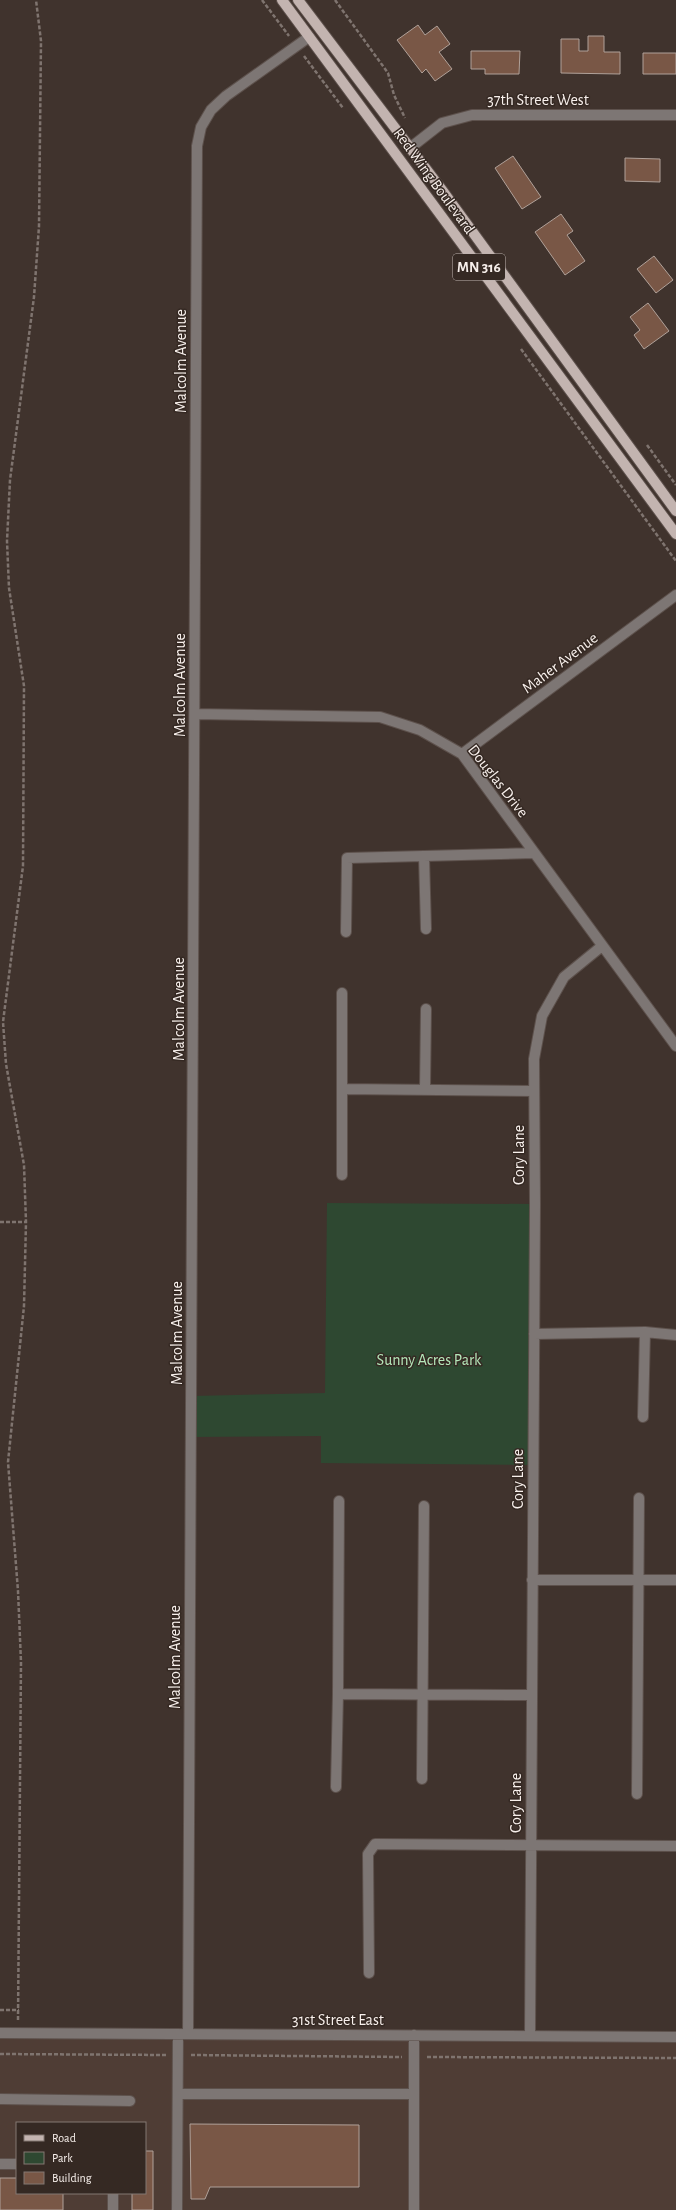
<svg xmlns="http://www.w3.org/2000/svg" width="676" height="2210" viewBox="0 0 676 2210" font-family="'Alegreya Sans',sans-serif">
	<rect width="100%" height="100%" fill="#40332d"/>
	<path fill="#4f3d35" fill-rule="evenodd" d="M 0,2033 L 676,2037 L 676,2210 L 0,2210 ZM 17,2123 L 145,2123 L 145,2193 L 17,2193 Z"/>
	<path fill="#2e4831" d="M 327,1203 L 535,1204 L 533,1465 L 321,1463 L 321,1436 L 191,1437 L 192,1396 L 325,1393 Z"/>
	<path fill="#795746" stroke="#b0a199" d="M 418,25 L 425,35 L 437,26 L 450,44 L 439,52 L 452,69 L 435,81 L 426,69 L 422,73 L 397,40 Z
		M 588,36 L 604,36 L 604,52 L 620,52 L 620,74 L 561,73 L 561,39 L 579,39 L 579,51 L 588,51 Z
		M 471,51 L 520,51 L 519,74 L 485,74 L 485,69 L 471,69 Z
		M 643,53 L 676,53 L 676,74 L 643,74 Z
		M 513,156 L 541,197 L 522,209 L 495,168 Z
		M 625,158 L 660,159 L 660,182 L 625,181 Z
		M 561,214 L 573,231 L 567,235 L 585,261 L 565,275 L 535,232 Z
		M 654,256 L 673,280 L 656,293 L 637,269 Z
		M 648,303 L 669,331 L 644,349 L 634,335 L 640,330 L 630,317 Z
		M 190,2124 L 359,2125 L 359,2187 L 210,2187 L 205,2199 L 191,2199 Z
		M 145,2151 L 153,2151 L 153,2210 L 132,2210 L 132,2193 L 145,2193 Z
		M 0,2178 L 17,2178 L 17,2193 L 63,2193 L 63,2210 L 0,2210 Z"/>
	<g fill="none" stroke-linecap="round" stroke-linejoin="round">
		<defs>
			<path id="minor" d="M 410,148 L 442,123 L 472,115 L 676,115
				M 195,714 L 380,717 L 420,730 L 462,754 L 676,1046
				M 462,754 L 676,595
				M 424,856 L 426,929
				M 346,932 L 347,858 L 534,853
				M 342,1089 L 534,1091
				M 425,1090 L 426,1009
				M 342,1175 L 342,993
				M 534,1334 L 645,1332 L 676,1335
				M 643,1417 L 645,1332
				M 532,1580 L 676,1580
				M 338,1694 L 339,1501
				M 422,1779 L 424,1506
				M 336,1787 L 338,1694 L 531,1695
				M 637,1794 L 639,1498
				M 369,1973 L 368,1854 L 375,1844 L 676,1846
				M 0,2033 L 676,2037
				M 188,2034 L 197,146 L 201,127 L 211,110 L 226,96 L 309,37
				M 530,2036 L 535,1204 L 534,1059 L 542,1016 L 564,977 L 602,946
				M 178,2094 L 414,2094
				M 0,2099 L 130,2101
				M 0,2164 L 17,2164
				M 113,2193 L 113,2210
				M 177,2210 L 178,2034
				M 414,2210 L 414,2035"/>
			<path id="major" d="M 282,0 L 676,534
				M 298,0 L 442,190 L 676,511"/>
		</defs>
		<use href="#minor" stroke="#5d514c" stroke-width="12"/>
		<use href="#major" stroke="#5d514c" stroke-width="12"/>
		<path stroke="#7f746f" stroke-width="2.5" stroke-dasharray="4 2" stroke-linecap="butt" d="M 262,0 L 289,36
			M 335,0 L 388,73 L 394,95 L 405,118
			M 304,56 L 343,108
			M 521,349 L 676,561
			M 647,445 L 676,485
			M 0,1222 L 26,1222
			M 0,2010 L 19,2010
			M 18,2020 L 21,1662 L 18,1591 L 8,1462 L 24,1306 L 26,1222 L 24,1165 L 6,1064 L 3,1022 L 23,866 L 24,686 L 9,588 L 7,541 L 10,480 L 34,297 L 39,226 L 41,41 L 36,0
			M 0,2054 L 166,2055
			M 191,2055 L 402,2057
			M 427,2057 L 676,2058"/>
		<use href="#minor" stroke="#7d7674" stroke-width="10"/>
		<use href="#major" stroke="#c3b4b0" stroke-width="10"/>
	</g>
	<g text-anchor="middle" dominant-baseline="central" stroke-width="3" stroke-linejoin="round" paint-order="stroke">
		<rect fill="#352923" stroke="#beb4b0" stroke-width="1" x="453" y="254" width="52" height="26" rx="3"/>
		<g font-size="15" font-weight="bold" fill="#f8f0ec">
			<text x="479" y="267">MN 316</text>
		</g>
		<g font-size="16" fill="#f8f0ec" stroke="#352923">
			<text x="538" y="100">37th Street West</text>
			<text transform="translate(434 181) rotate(54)">Red Wing Boulevard</text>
			<text transform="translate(181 361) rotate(-90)">Malcolm Avenue</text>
			<text transform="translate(560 663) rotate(-37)">Maher Avenue</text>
			<text transform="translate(180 685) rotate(-90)">Malcolm Avenue</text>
			<text transform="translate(498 781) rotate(52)">Douglas Drive</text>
			<text transform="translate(179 1009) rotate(-90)">Malcolm Avenue</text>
			<text transform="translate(519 1155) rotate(-90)">Cory Lane</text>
			<text transform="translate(177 1333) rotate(-90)">Malcolm Avenue</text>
			<text transform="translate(518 1479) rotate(-90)">Cory Lane</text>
			<text transform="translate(175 1657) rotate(-90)">Malcolm Avenue</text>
			<text transform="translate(516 1803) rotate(-90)">Cory Lane</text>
			<text x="338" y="2020">31st Street East</text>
		</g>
		<g font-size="16" fill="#b4e7b9" stroke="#352923">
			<text x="429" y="1360">Sunny Acres Park</text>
		</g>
	</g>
	<rect x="16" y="2122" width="130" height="72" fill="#352923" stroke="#837973"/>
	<rect x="24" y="2135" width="20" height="6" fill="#c3b4b0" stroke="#837973"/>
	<text x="52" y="2142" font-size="12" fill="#f8f0ec">Road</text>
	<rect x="24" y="2152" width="20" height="12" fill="#2e4831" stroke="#837973"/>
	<text x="52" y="2162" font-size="12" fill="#f8f0ec">Park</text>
	<rect x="24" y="2172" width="20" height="12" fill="#795746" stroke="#837973"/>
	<text x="52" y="2182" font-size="12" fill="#f8f0ec">Building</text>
</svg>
